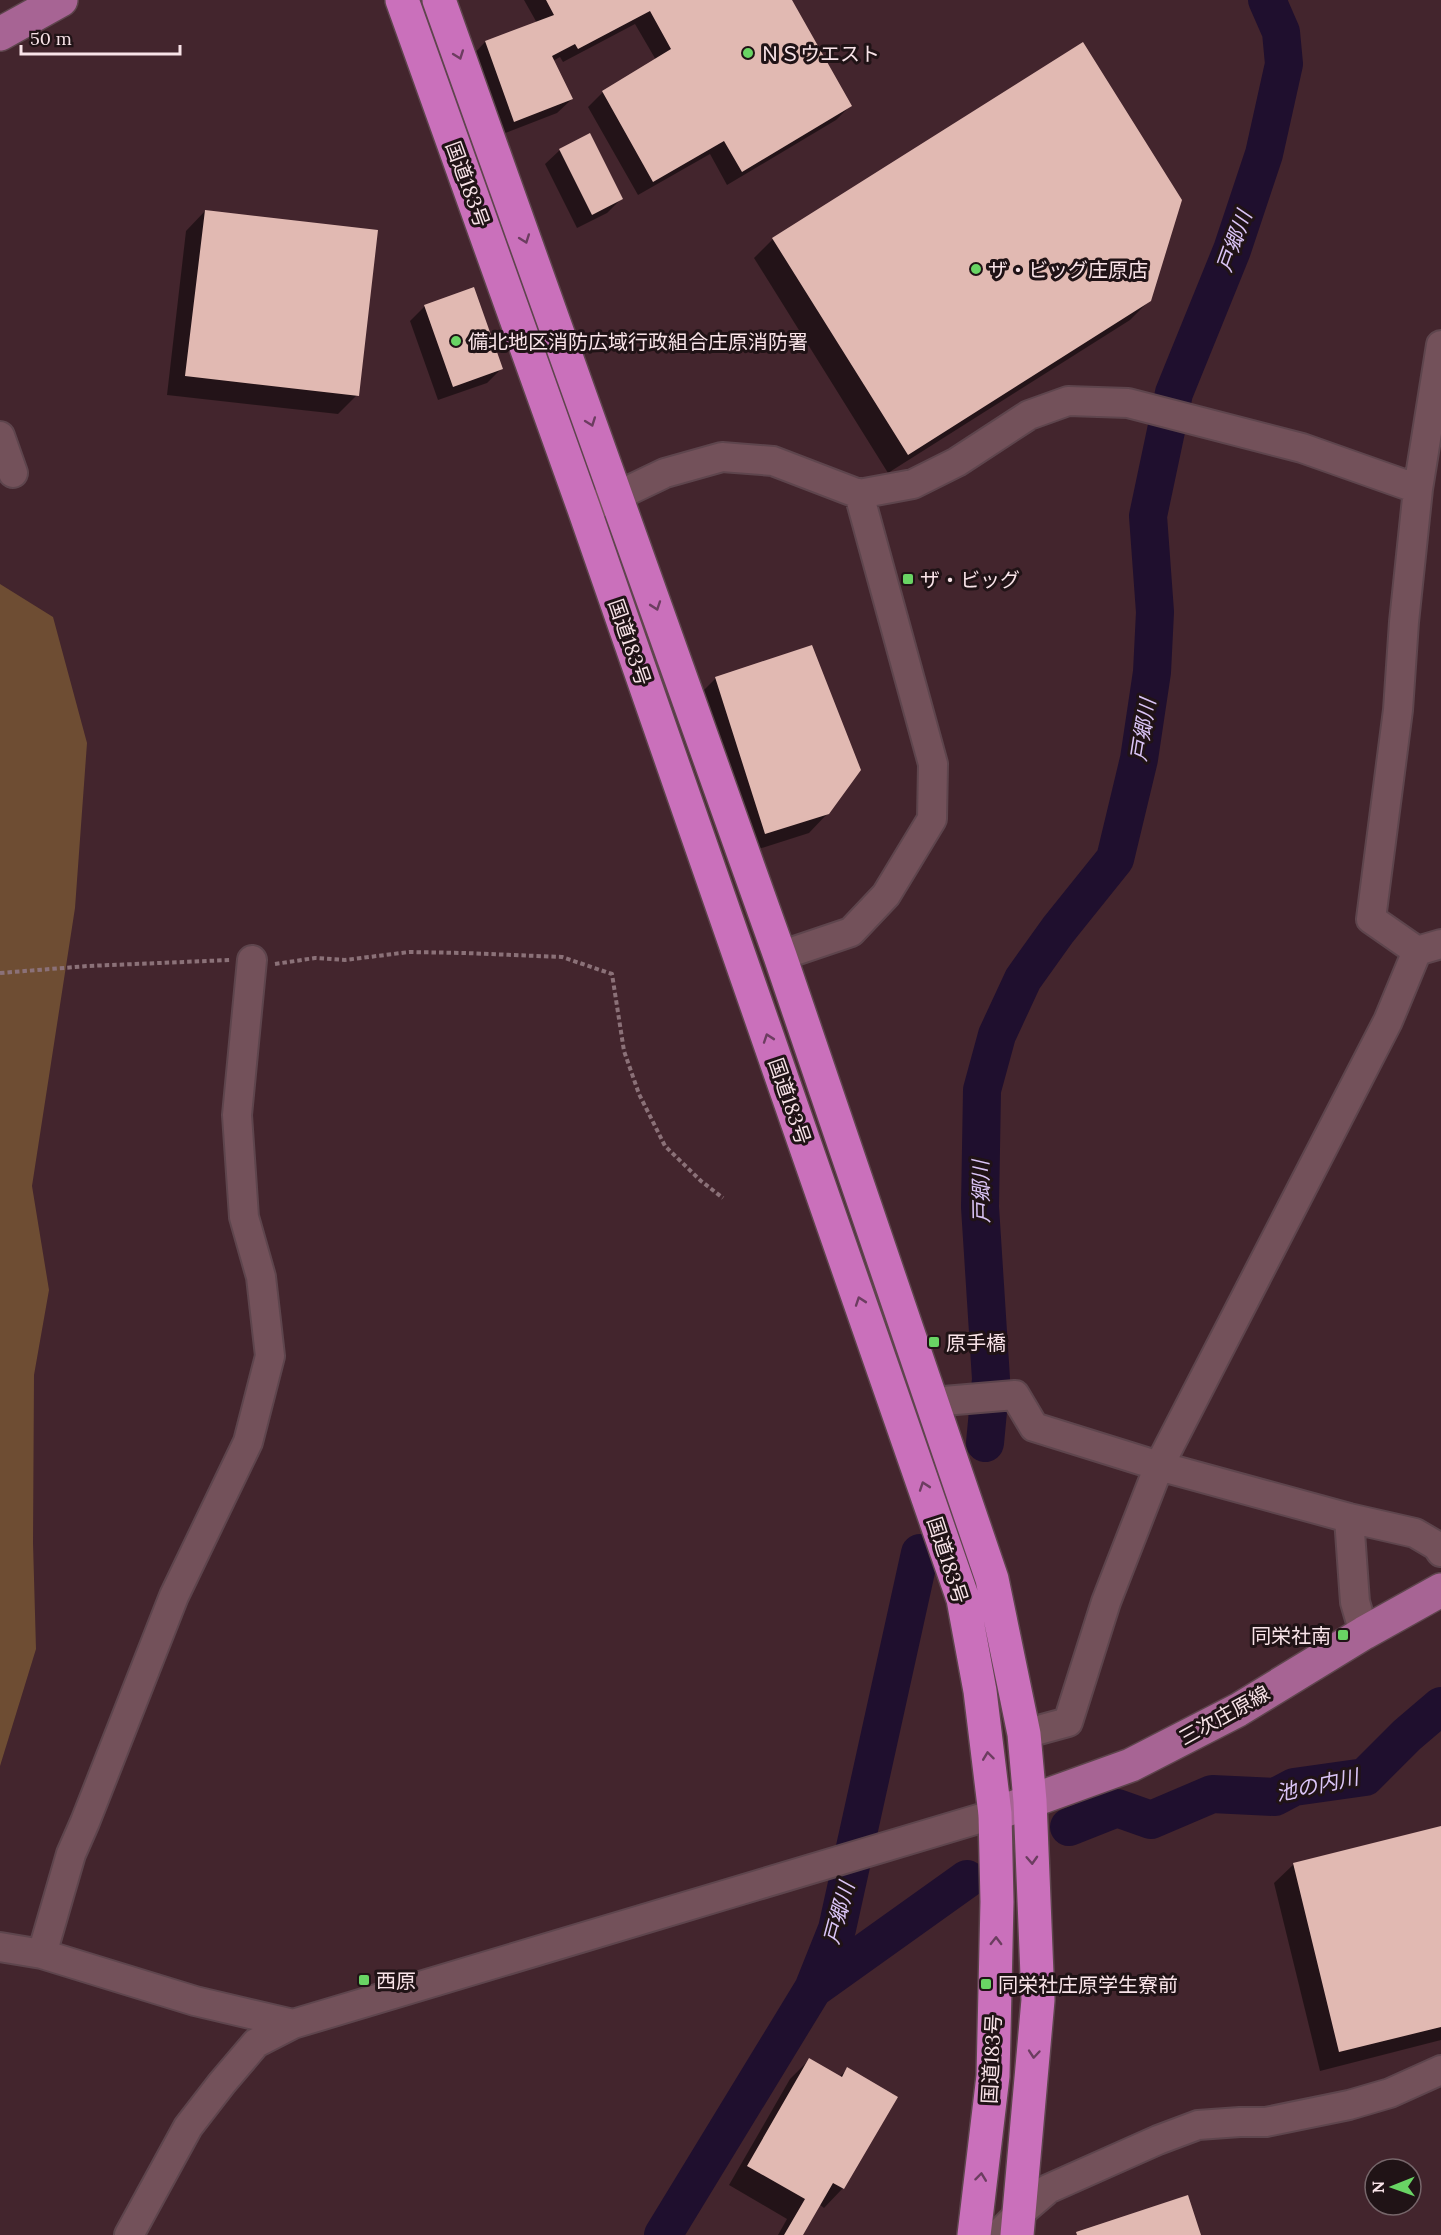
<svg xmlns="http://www.w3.org/2000/svg" width="1441" height="2235" viewBox="0 0 1441 2235" font-family="Lora,'Noto Sans JP',serif">
	<rect width="100%" height="100%" fill="#43252d"/>
	<path fill="#6e4d33" d="M 0,584 L 53,617 L 87,743 L 75,908 L 32,1186 L 49,1290 L 34,1375 L 33,1543 L 36,1649 L 0,1766 Z"/>
	<path fill="#0007" d="M 524,0 L 790,0 L 850,106 L 836,120 L 727,185 L 710,154 L 638,195 L 588,107 L 603,92 L 656,60 L 635,24 L 563,62 L 560,57 L 553,61 L 572,99 L 557,113 L 500,135 L 471,57 L 485,42 L 537,23 Z
		M 560,150 L 621,199 L 607,213 L 577,228 L 545,164 Z
		M 205,211 L 357,395 L 338,414 L 167,395 L 186,231 Z
		M 773,239 L 1150,300 L 1130,320 L 888,473 L 754,258 Z
		M 425,306 L 501,369 L 487,383 L 438,400 L 410,321 Z
		M 716,678 L 828,813 L 809,833 L 746,853 L 697,697 Z
		M 1441,1827 L 1441,2040 L 1320,2071 L 1274,1883 L 1294,1864 Z
		M 809,2060 L 839,2077 L 848,2069 L 843,2188 L 824,2208 L 819,2204 L 801,2235 L 778,2235 L 787,2219 L 729,2185 L 790,2079 Z"/>
	<g fill="none" stroke-linecap="round" stroke-linejoin="round">
		<path stroke="#1f0f2e" stroke-width="38" d="M 985,1443 L 991,1379 L 980,1207 L 982,1090 L 997,1035 L 1023,979 L 1058,930 L 1115,859 L 1139,759 L 1152,672 L 1155,612 L 1148,516 L 1174,393 L 1232,250 L 1264,154 L 1284,64 L 1281,32 L 1267,0
			M 1069,1827 L 1117,1808 L 1151,1820 L 1212,1794 L 1275,1797 L 1294,1787 L 1365,1777 L 1407,1735 L 1441,1706
			M 813,1989 L 967,1879
			M 663,2235 L 813,1989 L 837,1929 L 920,1553"/>
	</g>
	<path fill="#e1b9b2" d="M 546,0 L 792,0 L 852,106 L 742,172 L 724,141 L 653,182 L 602,91 L 671,49 L 650,11 L 578,49 L 575,44 L 552,56 L 573,99 L 514,122 L 485,41 L 554,15 Z
		M 1083,42 L 1182,200 L 1151,301 L 908,455 L 772,238 Z
		M 590,133 L 623,199 L 592,215 L 559,149 Z
		M 205,210 L 378,230 L 359,396 L 185,376 Z
		M 474,287 L 503,369 L 453,387 L 424,305 Z
		M 812,645 L 861,770 L 829,814 L 765,834 L 715,677 Z
		M 1441,1826 L 1441,2027 L 1339,2052 L 1293,1863 Z
		M 809,2058 L 842,2077 L 847,2067 L 898,2097 L 844,2189 L 833,2183 L 803,2235 L 784,2235 L 805,2199 L 747,2166 Z
		M 1188,2195 L 1201,2235 L 1077,2235 L 1076,2232 Z"/>
	<g fill="none" stroke-linecap="round" stroke-linejoin="round">
		<defs>
			<path id="minor" d="M 0,436 L 13,473
				M 595,505 L 617,496 L 665,473 L 722,457 L 773,461 L 859,494 L 913,484 L 957,462 L 1029,415 L 1068,401 L 1128,403 L 1302,448 L 1418,489
				M 1417,951 L 1371,919 L 1398,710 L 1404,622 L 1418,489 L 1441,345
				M 1417,951 L 1441,944
				M 780,956 L 851,932 L 886,895 L 932,819 L 933,764 L 859,494
				M 932,1402 L 1015,1395 L 1034,1427 L 1159,1466 L 1349,1518 L 1415,1533 L 1437,1546 L 1441,1552
				M 1349,1518 L 1355,1602 L 1364,1633
				M 1024,1734 L 1068,1722 L 1106,1602 L 1159,1466 L 1388,1021 L 1417,951
				M 0,1947 L 42,1954 L 195,2001 L 293,2024
				M 42,1954 L 71,1854 L 85,1822 L 174,1596 L 248,1442 L 270,1356 L 261,1277 L 244,1217 L 237,1115 L 252,960
				M 129,2235 L 188,2127 L 222,2083 L 256,2043 L 293,2024 L 995,1814
				M 998,2235 L 1020,2213 L 1048,2189 L 1158,2140 L 1198,2125 L 1240,2122 L 1266,2122 L 1349,2105 L 1390,2093 L 1441,2070"/>
			<path id="major" d="M 0,34 L 61,0
				M 995,1814 L 1131,1765 L 1238,1710 L 1364,1633 L 1441,1590"/>
			<path id="highway" d="M 402,0 L 584,509 L 963,1599 L 980,1691 L 995,1814 L 997,1902 L 993,2076 L 974,2235
				M 439,0 L 780,956 L 992,1579 L 1024,1734 L 1030,1801 L 1038,2000 L 1017,2235"/>
		</defs>
		<use href="#minor" stroke="#5e454d" stroke-width="32"/>
		<use href="#major" stroke="#5e454d" stroke-width="36"/>
		<use href="#highway" stroke="#5e454d" stroke-width="36"/>
		<path stroke="#8b7178" stroke-width="4" stroke-dasharray="4.5 3" stroke-linecap="butt" d="M 275,964 L 315,958 L 345,960 L 409,952 L 465,953 L 562,957 L 612,974 L 624,1051 L 639,1094 L 665,1146 L 701,1181 L 723,1198
			M 0,973 L 88,966 L 230,960"/>
		<use href="#minor" stroke="#73515a" stroke-width="28"/>
		<use href="#major" stroke="#a76494" stroke-width="33"/>
		<use href="#highway" stroke="#ca70bb" stroke-width="33"/>
	</g>
	<defs><path id="oneway-chevron" d="M-2-3.5L2.5 0L-2 3.5" fill="none" stroke-width="1.6" stroke-linecap="round" stroke-linejoin="round" transform="scale(1.5)"/></defs>
	<g stroke="#6c3d60">
		<use href="#oneway-chevron" transform="translate(459 55) rotate(70)"/>
		<use href="#oneway-chevron" transform="translate(525 239) rotate(70)"/>
		<use href="#oneway-chevron" transform="translate(591 422) rotate(70)"/>
		<use href="#oneway-chevron" transform="translate(656 606) rotate(71)"/>
		<use href="#oneway-chevron" transform="translate(768 1038) rotate(-109)"/>
		<use href="#oneway-chevron" transform="translate(860 1301) rotate(-109)"/>
		<use href="#oneway-chevron" transform="translate(924 1486) rotate(-109)"/>
		<use href="#oneway-chevron" transform="translate(988 1756) rotate(-97)"/>
		<use href="#oneway-chevron" transform="translate(1032 1860) rotate(87)"/>
		<use href="#oneway-chevron" transform="translate(996 1941) rotate(-89)"/>
		<use href="#oneway-chevron" transform="translate(1034 2054) rotate(95)"/>
		<use href="#oneway-chevron" transform="translate(981 2177) rotate(-83)"/>
	</g>
	<g fill="#69d464" stroke="#201316" stroke-width="2">
		<circle cx="748" cy="53" r="6"/>
		<circle cx="976" cy="269" r="6"/>
		<circle cx="456" cy="341" r="6"/>
		<rect x="902" y="573" width="12" height="12" rx="3"/>
		<rect x="928" y="1336" width="12" height="12" rx="3"/>
		<rect x="1337" y="1629" width="12" height="12" rx="3"/>
		<rect x="358" y="1974" width="12" height="12" rx="3"/>
		<rect x="980" y="1978" width="12" height="12" rx="3"/>
	</g>
	<g text-anchor="middle" dominant-baseline="central" stroke-width="6" stroke-linejoin="round" paint-order="stroke">
		<g font-size="20" fill="#f8e3e8" stroke="#201316" text-anchor="start">
			<text x="760" y="53">ＮＳウエスト</text>
			<text x="988" y="269">ザ・ビッグ庄原店</text>
			<text x="468" y="341">備北地区消防広域行政組合庄原消防署</text>
			<text x="920" y="579">ザ・ビッグ</text>
			<text x="946" y="1342">原手橋</text>
			<text x="1331" y="1635" text-anchor="end">同栄社南</text>
			<text x="376" y="1980">西原</text>
			<text x="998" y="1984">同栄社庄原学生寮前</text>
		</g>
		<g font-size="20" fill="#f8e3e8" stroke="#201316">
			<text transform="translate(468 184) rotate(70)">国道183号</text>
			<text transform="translate(630 642) rotate(71)">国道183号</text>
			<text transform="translate(790 1101) rotate(71)">国道183号</text>
			<text transform="translate(948 1560) rotate(72)">国道183号</text>
			<text transform="translate(1224 1715) rotate(-29)">三次庄原線</text>
			<text transform="translate(991 2059) rotate(-87)">国道183号</text>
		</g>
		<g font-size="21" font-style="italic" fill="#dac4f6" stroke="#201316">
			<text transform="translate(1234 241) rotate(-70)">戸郷川</text>
			<text transform="translate(1143 730) rotate(-81)">戸郷川</text>
			<text transform="translate(981 1192) rotate(-91)">戸郷川</text>
			<text transform="translate(1317 1785) rotate(-12)">池の内川</text>
			<text transform="translate(839 1913) rotate(-75)">戸郷川</text>
		</g>
	</g>
	<g transform="translate(1393 2187) rotate(269)"><circle r="28" fill="#201316" stroke="#76666a" stroke-width="1.5"/>
	<path d="M0-4.5L10 22L0 15L-10 22Z" fill="#69d464"/>
	<text y="-9" font-size="16" font-weight="bold" text-anchor="middle" fill="#f8e3e8">N</text>
	</g>
	<path d="M21 45v9h159v-9" fill="none" stroke="#f8e3e8" stroke-width="3"/>
	<text x="30" y="45" font-size="18" fill="#f8e3e8" stroke="#201316" stroke-width="4.5" paint-order="stroke">50 m</text>
</svg>
